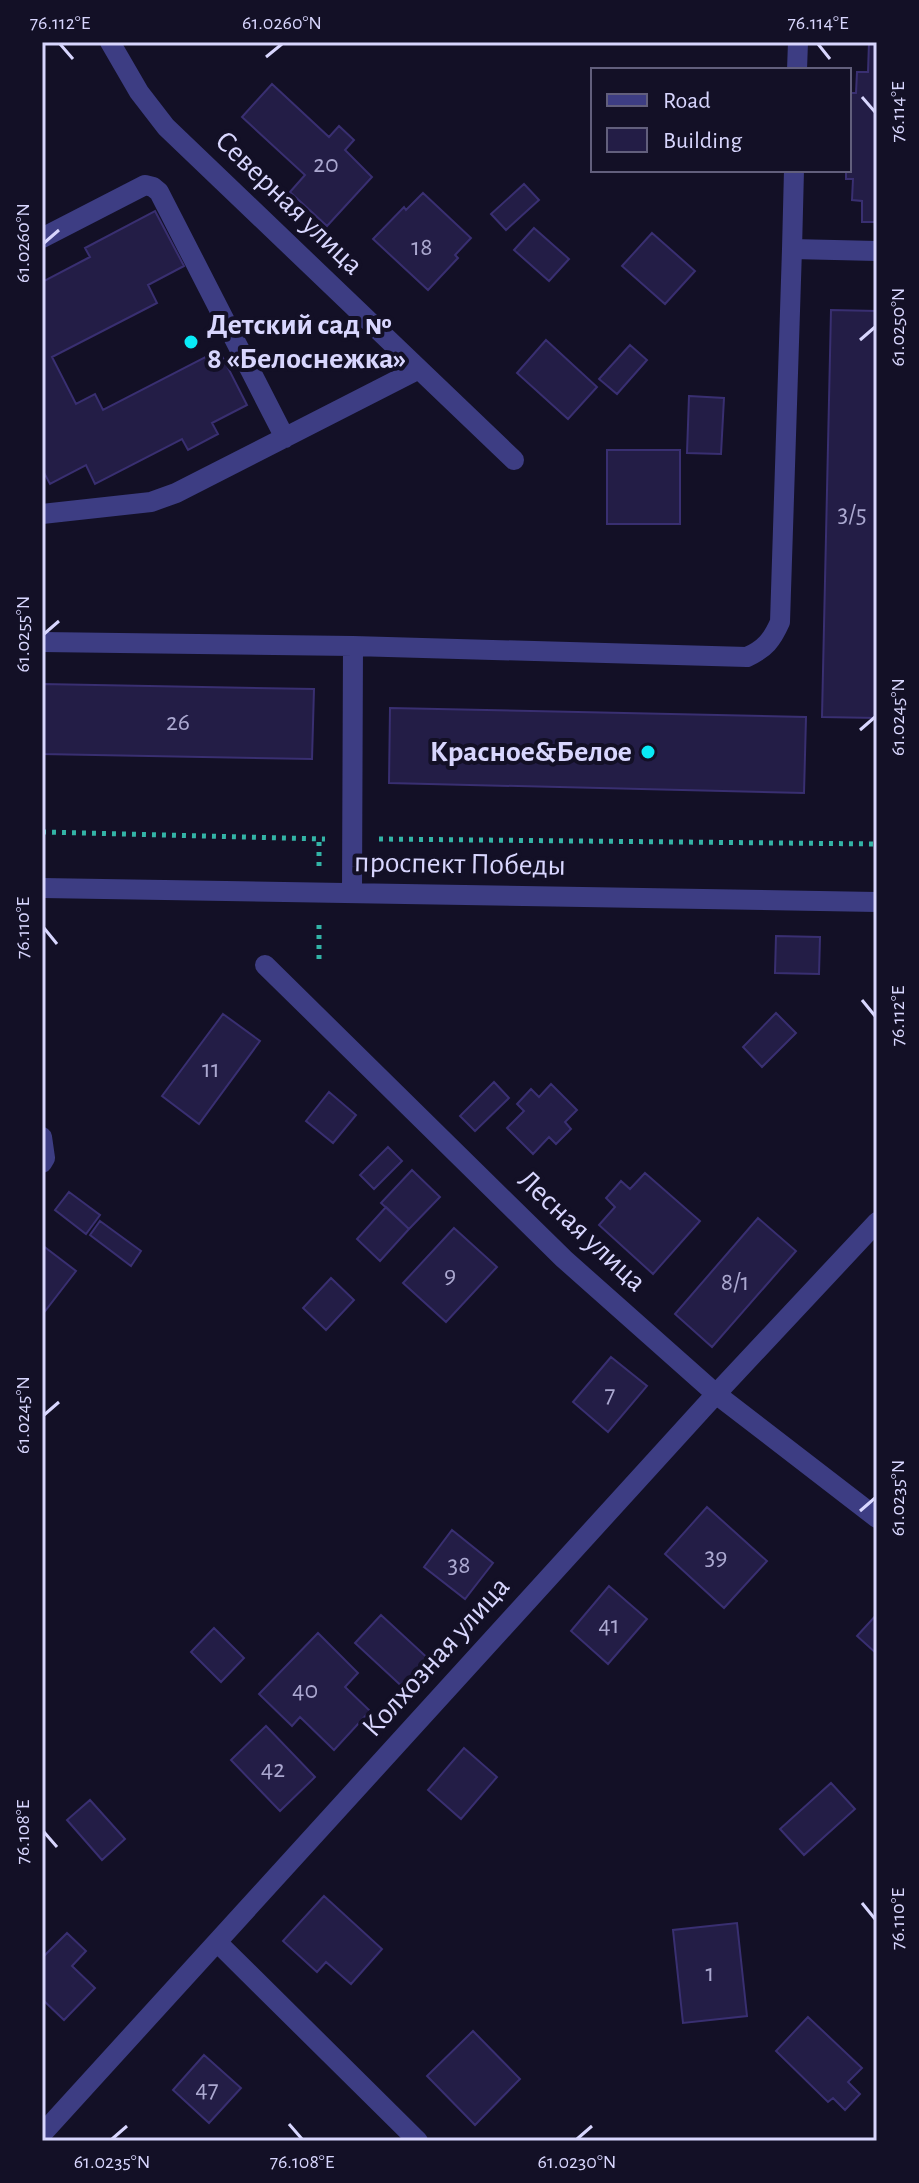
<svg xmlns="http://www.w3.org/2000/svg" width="919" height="2183" viewBox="0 0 919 2183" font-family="'Alegreya Sans',sans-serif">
	<rect width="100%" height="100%" fill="#131026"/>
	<path fill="#231d46" stroke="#392f71" stroke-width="2" d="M 869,42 L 877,42 L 877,222 L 862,222 L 862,201 L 852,200 L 853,179 L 846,179 L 846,170 L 849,170 L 849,93 L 856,93 L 857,72 L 868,72 Z
		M 272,84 L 329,137 L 339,126 L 354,140 L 345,150 L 372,177 L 327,226 L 290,192 L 305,175 L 242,117 Z
		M 524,184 L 539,200 L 506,230 L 491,214 Z
		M 423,193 L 471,238 L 455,255 L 458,258 L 428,290 L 373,239 L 404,207 L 406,210 Z
		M 155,211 L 184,266 L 148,285 L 157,303 L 52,357 L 76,404 L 95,394 L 103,410 L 219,350 L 247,405 L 212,423 L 218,434 L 188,450 L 182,439 L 95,484 L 86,465 L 50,484 L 42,469 L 42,282 L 90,257 L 85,248 Z
		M 534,228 L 569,259 L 549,281 L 514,250 Z
		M 652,233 L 695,271 L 665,304 L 622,266 Z
		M 831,310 L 877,311 L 877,718 L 822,717 Z
		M 546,340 L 597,387 L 568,419 L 517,373 Z
		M 630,345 L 647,360 L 617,394 L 599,379 Z
		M 689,396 L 724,398 L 721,454 L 687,453 Z
		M 607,450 L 680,450 L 680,524 L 607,524 Z
		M 42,684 L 314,689 L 312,759 L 42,754 Z
		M 390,708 L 806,717 L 804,793 L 389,783 Z
		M 776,936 L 820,937 L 819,974 L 775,973 Z
		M 776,1013 L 796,1033 L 762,1067 L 743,1047 Z
		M 223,1014 L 260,1041 L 199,1124 L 162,1096 Z
		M 494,1082 L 509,1098 L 475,1131 L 460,1116 Z
		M 551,1084 L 577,1110 L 565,1122 L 571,1129 L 556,1144 L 549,1137 L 533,1154 L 507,1128 L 524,1111 L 517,1104 L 531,1089 L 539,1097 Z
		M 329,1092 L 356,1115 L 333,1143 L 306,1121 Z
		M 388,1147 L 402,1161 L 374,1189 L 360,1175 Z
		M 412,1170 L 440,1197 L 409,1229 L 381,1203 Z
		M 645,1173 L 700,1221 L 653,1274 L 599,1225 L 615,1207 L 606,1198 L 621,1181 L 630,1189 Z
		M 69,1192 L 100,1215 L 86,1234 L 55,1210 Z
		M 386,1207 L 409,1229 L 380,1261 L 357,1239 Z
		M 758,1218 L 796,1251 L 712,1347 L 675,1314 Z
		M 100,1221 L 141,1251 L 131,1266 L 90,1235 Z
		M 454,1228 L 497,1267 L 446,1322 L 403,1283 Z
		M 42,1245 L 76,1271 L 42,1315 Z
		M 331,1278 L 354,1300 L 326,1330 L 303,1308 Z
		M 611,1357 L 647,1386 L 608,1432 L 573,1402 Z
		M 707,1507 L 767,1561 L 724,1608 L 665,1554 Z
		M 452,1530 L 493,1563 L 465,1599 L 424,1567 Z
		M 609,1586 L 647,1619 L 608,1664 L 571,1631 Z
		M 877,1614 L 877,1654 L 857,1636 Z
		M 381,1615 L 433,1663 L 407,1691 L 355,1643 Z
		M 214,1628 L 244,1658 L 221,1682 L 191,1652 Z
		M 318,1633 L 358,1673 L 345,1687 L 370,1711 L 334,1750 L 300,1717 L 292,1726 L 259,1694 Z
		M 266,1726 L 315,1777 L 280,1811 L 231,1760 Z
		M 464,1748 L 497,1777 L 461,1819 L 428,1790 Z
		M 831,1783 L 855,1809 L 804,1855 L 780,1829 Z
		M 90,1800 L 125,1839 L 102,1860 L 67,1820 Z
		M 324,1896 L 382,1949 L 351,1984 L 326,1962 L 317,1972 L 283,1941 Z
		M 737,1923 L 747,2016 L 683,2023 L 673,1930 Z
		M 67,1933 L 86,1951 L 72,1966 L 95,1988 L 64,2020 L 42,1999 L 42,1958 Z
		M 808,2017 L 862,2068 L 848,2082 L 860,2094 L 845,2110 L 833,2098 L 828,2102 L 776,2051 Z
		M 473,2031 L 520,2079 L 475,2125 L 427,2076 Z
		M 204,2055 L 241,2088 L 209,2123 L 173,2090 Z"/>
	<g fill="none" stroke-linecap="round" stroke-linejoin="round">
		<path stroke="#33b4a6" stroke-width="5" stroke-dasharray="4 6" stroke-linecap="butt" d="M 42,832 L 325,839
			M 379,839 L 877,844
			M 319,866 L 319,839
			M 319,959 L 319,920"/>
		<path stroke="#3d3d83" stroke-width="20" d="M 110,42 L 139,92 L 166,127 L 514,460
			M 797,70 L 798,42
			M 42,238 L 145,185 L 153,187 L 159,192 L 285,438
			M 792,249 L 794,170
			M 42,514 L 151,502 L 176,493 L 419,369
			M 42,642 L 353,646 L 747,657 C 765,649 772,640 780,622 L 792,249 L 877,251
			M 42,888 L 877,902
			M 352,892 L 353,646
			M 265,965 L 564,1259 L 716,1394 L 877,1518
			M 42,1137 L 45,1158 L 42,1163
			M 217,1942 L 418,2141
			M 42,2134 L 716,1394 L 877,1222"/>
	</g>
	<path fill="none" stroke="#d8d6fe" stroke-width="3" d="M 60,44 L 73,59M 818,44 L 830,59M 266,57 L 282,44M 862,97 L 875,112M 44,243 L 59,230M 860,340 L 875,327M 44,634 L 59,621M 860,730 L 875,717M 44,928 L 57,944M 862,1000 L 875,1016M 44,1415 L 59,1402M 860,1511 L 875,1498M 44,1832 L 57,1847M 862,1903 L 875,1919M 289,2124 L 302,2139M 112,2139 L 127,2126M 577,2139 L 592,2126"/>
	<g fill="#09ebf7" stroke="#131026" stroke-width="3">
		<circle cx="191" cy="342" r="8"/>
		<circle cx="648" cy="752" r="8"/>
	</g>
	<g text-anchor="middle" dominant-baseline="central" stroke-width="8" stroke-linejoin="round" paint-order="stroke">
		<g font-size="26" fill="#aba8d0">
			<text x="326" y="164">20</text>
			<text x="422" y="247">18</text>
			<text x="852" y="514">3/5</text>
			<text x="178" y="722">26</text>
			<text x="211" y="1069">11</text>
			<text x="450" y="1275">9</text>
			<text x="735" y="1282">8/1</text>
			<text x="610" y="1394">7</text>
			<text x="716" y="1557">39</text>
			<text x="459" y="1565">38</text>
			<text x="609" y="1625">41</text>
			<text x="305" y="1690">40</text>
			<text x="273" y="1769">42</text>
			<text x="710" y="1973">1</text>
			<text x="207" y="2089">47</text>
		</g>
		<g font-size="30" fill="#d8d6fe" stroke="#131026">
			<text transform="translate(289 203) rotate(44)">Северная улица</text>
			<text transform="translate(460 864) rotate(1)">проспект Победы</text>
			<text transform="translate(582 1231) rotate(43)">Лесная улица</text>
			<text transform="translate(436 1657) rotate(-48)">Колхозная улица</text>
		</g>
		<g font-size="30" font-weight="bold" fill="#d8d6fe" stroke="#131026" text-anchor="start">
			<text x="207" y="325">Детский сад №<tspan x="207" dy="34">8 «Белоснежка»</tspan></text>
			<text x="632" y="752" text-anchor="end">Красное&amp;Белое</text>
		</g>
	</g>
	<rect width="919" height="2183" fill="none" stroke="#131026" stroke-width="88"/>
	<rect x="591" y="68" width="260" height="104" fill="#131026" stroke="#625f7c" stroke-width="2"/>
	<rect x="607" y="94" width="40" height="12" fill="#3d3d83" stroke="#625f7c" stroke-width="2"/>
	<text x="663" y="108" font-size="24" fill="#d8d6fe">Road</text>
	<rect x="607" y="128" width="40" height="24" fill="#231d46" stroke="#625f7c" stroke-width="2"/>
	<text x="663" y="148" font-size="24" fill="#d8d6fe">Building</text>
	<rect x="44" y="44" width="831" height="2095" fill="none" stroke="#d8d6fe" stroke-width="3"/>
	<g font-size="20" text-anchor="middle" fill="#d8d6fe">
		<text x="60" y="29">76.112°E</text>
		<text x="282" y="29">61.0260°N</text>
		<text x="818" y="29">76.114°E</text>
		<text transform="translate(897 112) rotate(-90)" y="7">76.114°E</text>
		<text transform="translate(22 243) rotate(-90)" y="7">61.0260°N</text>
		<text transform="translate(897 327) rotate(-90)" y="7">61.0250°N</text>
		<text transform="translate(22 634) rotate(-90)" y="7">61.0255°N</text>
		<text transform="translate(897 717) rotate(-90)" y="7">61.0245°N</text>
		<text transform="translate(22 928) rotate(-90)" y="7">76.110°E</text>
		<text transform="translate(897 1016) rotate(-90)" y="7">76.112°E</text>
		<text transform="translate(22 1415) rotate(-90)" y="7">61.0245°N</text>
		<text transform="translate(897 1498) rotate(-90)" y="7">61.0235°N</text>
		<text transform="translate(22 1832) rotate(-90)" y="7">76.108°E</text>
		<text transform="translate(897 1919) rotate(-90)" y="7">76.110°E</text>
		<text x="112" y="2168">61.0235°N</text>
		<text x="302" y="2168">76.108°E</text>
		<text x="577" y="2168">61.0230°N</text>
	</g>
</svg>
